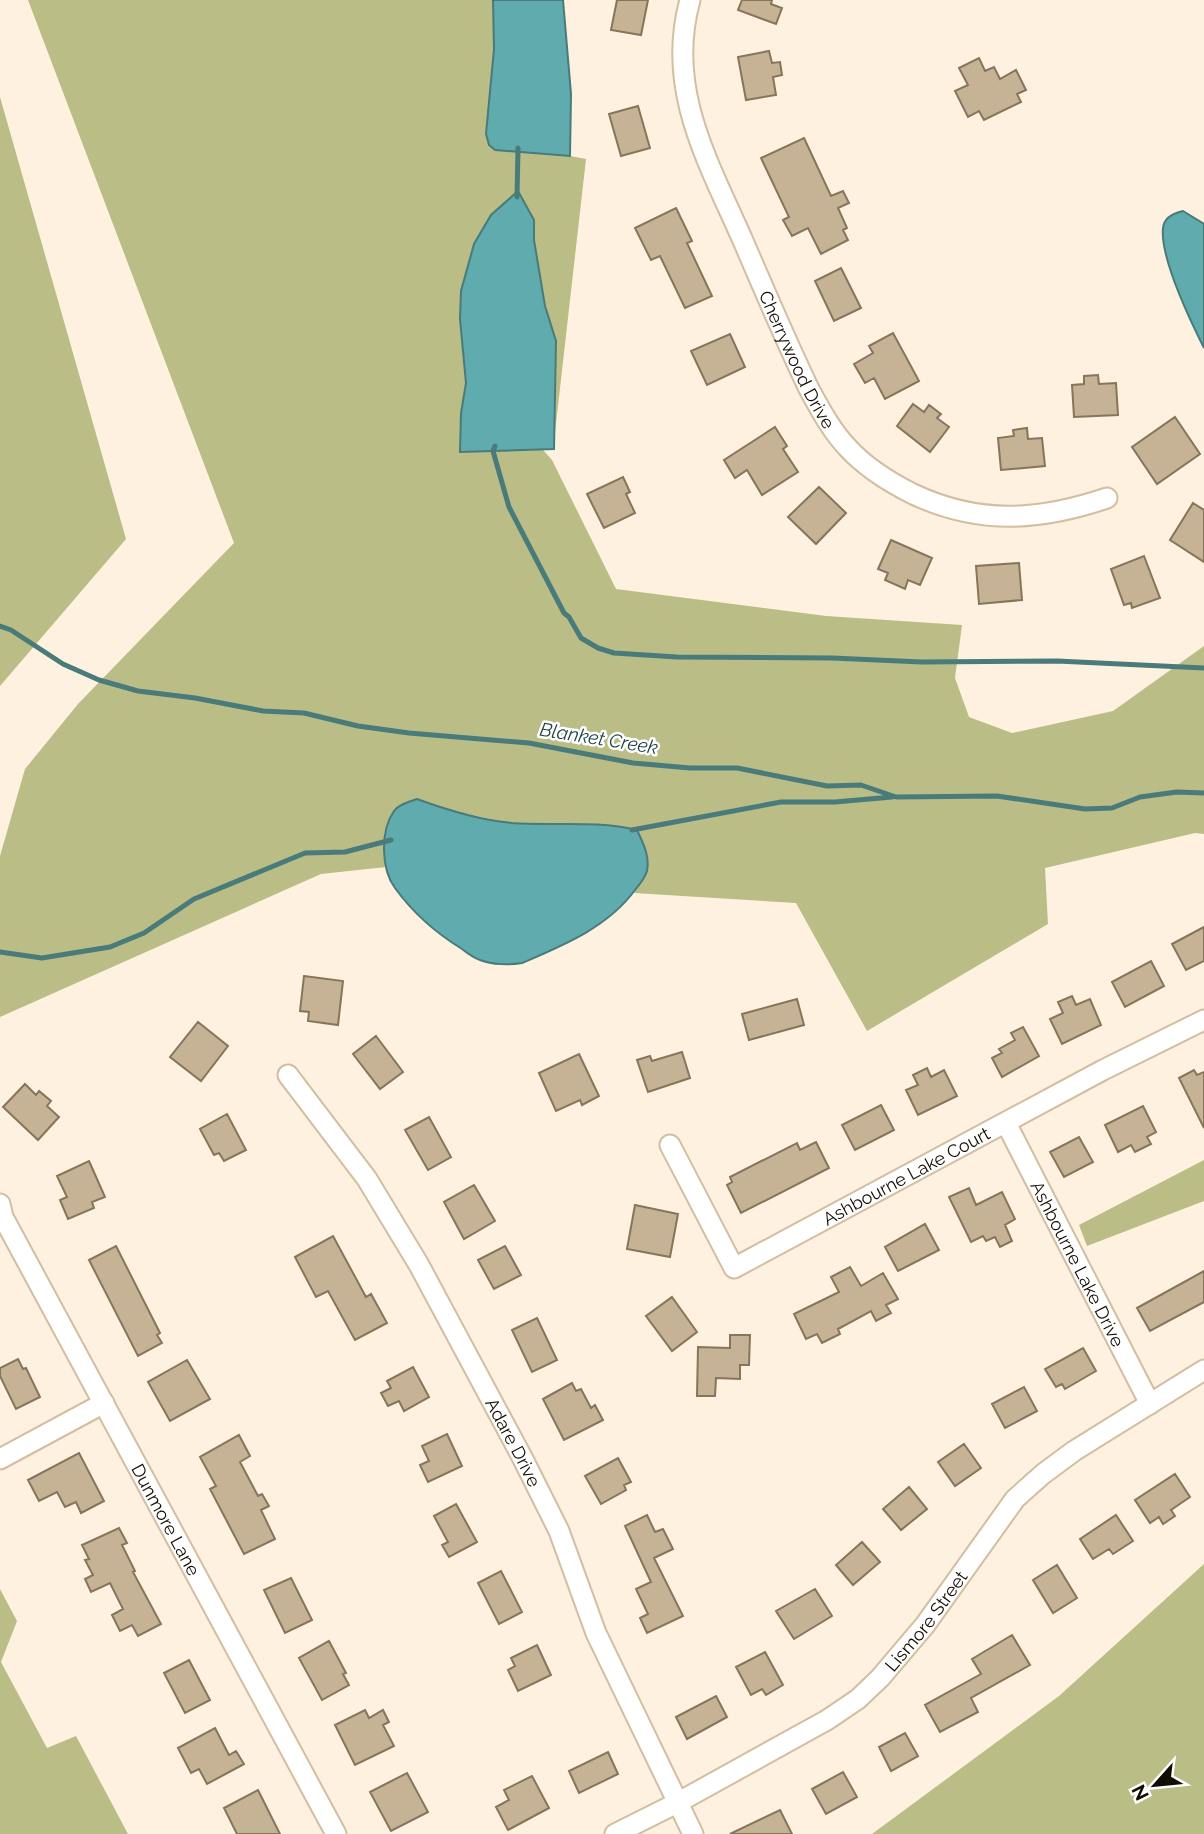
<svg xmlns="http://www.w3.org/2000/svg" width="1204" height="1834" viewBox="0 0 1204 1834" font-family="Raleway,sans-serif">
	<rect width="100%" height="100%" fill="#fef1df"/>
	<path fill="#babd85" d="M 28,0 L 493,0 L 494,49 L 570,156 L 586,159 L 553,450 L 556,341 L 545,306 L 534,240 L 534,220 L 491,215 L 474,244 L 461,291 L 460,319 L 466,383 L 461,413 L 460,452 L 543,450 L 552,460 L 616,589 L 826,616 L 962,625 L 955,678 L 969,717 L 1012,733 L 1113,711 L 1204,646 L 1204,834 L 1195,833 L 1045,868 L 1048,924 L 867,1031 L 796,903 L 634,893 L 646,875 L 615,825 L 510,823 L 448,810 L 417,799 L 384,841 L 386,867 L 321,874 L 0,1017 L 0,856 L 25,769 L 78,704 L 234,543 Z
		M 0,97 L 126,539 L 0,686 Z
		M 1204,1160 L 1204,1201 L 1087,1246 L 1079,1225 Z
		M 1204,1564 L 1204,1834 L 872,1834 L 1059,1696 Z
		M 0,1589 L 17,1621 L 1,1662 L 47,1748 L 76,1736 L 128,1834 L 0,1834 Z"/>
	<path fill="#5fabad" stroke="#487b7a" stroke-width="2" d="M 493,0 L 563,0 L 571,94 L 570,156 L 495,150 L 489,145 L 486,134 L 494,49 Z
		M 518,191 L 534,220 L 534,240 L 545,306 L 556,341 L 554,449 L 460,452 L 461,413 L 466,383 L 460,319 L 461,291 L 474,244 L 491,215 Z
		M 1183,211 L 1204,224 L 1204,348 C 1190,320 1160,258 1163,228 C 1164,218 1174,213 1183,211 Z
		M 417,799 C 447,810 480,820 512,823 C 554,826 596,820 637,830 C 643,843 650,856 647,871 C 645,878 640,884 635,890 C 608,927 564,945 522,963 C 510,965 492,965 480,960 C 474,958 467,953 462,949 C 436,933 413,913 395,888 C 381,869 380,831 394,811 C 399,804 409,802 417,799 Z"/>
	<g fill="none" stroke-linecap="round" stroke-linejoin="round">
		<path stroke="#487b7a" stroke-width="5" d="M 517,197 L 518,148
			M 495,446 L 493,451 L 509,507 L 564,613 L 569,617 L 581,638 L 598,648 L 614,653 L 677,657 L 832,658 L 922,662 L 1057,661 L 1204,668
			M 0,626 L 11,630 L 63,664 L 99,680 L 138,691 L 195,698 L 263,711 L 304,713 L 358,726 L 409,733 L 529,743 L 633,763 L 690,768 L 737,768 L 827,786 L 861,785 L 896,797 L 997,796 L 1085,809 L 1112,808 L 1140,797 L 1177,792 L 1204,793
			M 632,830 L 781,802 L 835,802 L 892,797
			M 0,952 L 42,958 L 110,947 L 144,933 L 194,899 L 305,853 L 345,852 L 391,840"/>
	</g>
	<path fill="#c6b295" stroke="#877559" stroke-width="2" d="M 617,0 L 648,0 L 641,35 L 611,30 Z
		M 742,0 L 772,0 L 771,4 L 782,8 L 776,24 L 738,10 Z
		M 769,51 L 772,63 L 780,62 L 782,75 L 773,77 L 776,95 L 746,100 L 738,57 Z
		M 979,58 L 985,71 L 994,67 L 1000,79 L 1016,70 L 1026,90 L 1017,94 L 1021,102 L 984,120 L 979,111 L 968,117 L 955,91 L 968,85 L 959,68 Z
		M 638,106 L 650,148 L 621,156 L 609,114 Z
		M 804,138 L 831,196 L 843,191 L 849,203 L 838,208 L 847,228 L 843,230 L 848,240 L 821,254 L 808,228 L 792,236 L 783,220 L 789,217 L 761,158 Z
		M 676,208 L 692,241 L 687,243 L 712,296 L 685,308 L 660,256 L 651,260 L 635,228 Z
		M 841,268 L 861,308 L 834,321 L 815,281 Z
		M 893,333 L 919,381 L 885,399 L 874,378 L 865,383 L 854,364 L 873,353 L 869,346 Z
		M 730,334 L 745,367 L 707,385 L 691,351 Z
		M 1098,375 L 1099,384 L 1116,383 L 1118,415 L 1074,417 L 1072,385 L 1084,384 L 1084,376 Z
		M 913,404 L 924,412 L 929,405 L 941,414 L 937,418 L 949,427 L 930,452 L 897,426 Z
		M 1175,417 L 1200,454 L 1157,484 L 1132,447 Z
		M 775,427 L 787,446 L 783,449 L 798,472 L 762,495 L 747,470 L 735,478 L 724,460 Z
		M 1027,428 L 1028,439 L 1042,438 L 1045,466 L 1001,470 L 998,438 L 1014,436 L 1013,430 Z
		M 623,477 L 630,492 L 626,494 L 635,513 L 604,528 L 587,494 Z
		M 819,487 L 846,513 L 816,544 L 788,517 Z
		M 1193,503 L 1204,510 L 1204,562 L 1170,540 Z
		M 891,540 L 932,558 L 920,585 L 908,580 L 905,589 L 885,580 L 888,573 L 878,569 Z
		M 1144,556 L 1160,598 L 1132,608 L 1131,603 L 1124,605 L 1111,569 Z
		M 1019,563 L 1022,600 L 979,604 L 976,566 Z
		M 1204,927 L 1204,961 L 1186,970 L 1172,944 Z
		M 1151,961 L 1164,986 L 1125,1007 L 1112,982 Z
		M 304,976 L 343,981 L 338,1025 L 308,1021 L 309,1012 L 300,1011 Z
		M 1072,996 L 1076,1005 L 1090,999 L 1101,1025 L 1062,1044 L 1050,1019 L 1063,1013 L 1058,1002 Z
		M 797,999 L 804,1025 L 749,1040 L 742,1014 Z
		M 198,1022 L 228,1046 L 201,1081 L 170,1057 Z
		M 1023,1027 L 1039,1056 L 1002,1077 L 992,1058 L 1002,1053 L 999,1049 L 1015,1040 L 1011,1033 Z
		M 376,1036 L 403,1072 L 380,1089 L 353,1054 Z
		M 682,1052 L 690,1078 L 648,1092 L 637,1060 L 650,1056 L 652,1061 Z
		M 579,1054 L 599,1096 L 582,1105 L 580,1100 L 556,1111 L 539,1073 Z
		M 927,1068 L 931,1077 L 944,1070 L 957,1096 L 918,1115 L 906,1090 L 918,1085 L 913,1075 Z
		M 1194,1070 L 1197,1075 L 1204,1072 L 1204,1128 L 1179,1078 Z
		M 25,1084 L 36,1095 L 39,1091 L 51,1101 L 47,1106 L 59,1117 L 38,1140 L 3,1107 Z
		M 881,1105 L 894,1130 L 855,1150 L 842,1125 Z
		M 1143,1106 L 1156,1132 L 1147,1137 L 1151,1144 L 1135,1152 L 1131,1145 L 1118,1152 L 1105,1125 Z
		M 227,1114 L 246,1150 L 224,1161 L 219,1153 L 214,1155 L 200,1129 Z
		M 429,1117 L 451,1157 L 428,1170 L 405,1130 Z
		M 1079,1137 L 1093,1162 L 1064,1177 L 1050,1152 Z
		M 816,1142 L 829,1168 L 741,1213 L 727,1185 L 732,1182 L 730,1177 L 797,1143 L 800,1150 Z
		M 89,1161 L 105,1197 L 92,1202 L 94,1208 L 68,1219 L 60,1200 L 67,1197 L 57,1176 Z
		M 474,1185 L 495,1221 L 464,1239 L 444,1202 Z
		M 969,1188 L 976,1205 L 1002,1192 L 1015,1219 L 1005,1225 L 1012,1241 L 1000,1247 L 995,1237 L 986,1241 L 983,1236 L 971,1242 L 949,1197 Z
		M 635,1205 L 678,1214 L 670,1257 L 627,1249 Z
		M 925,1224 L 939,1250 L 898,1271 L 885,1247 Z
		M 333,1236 L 366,1297 L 371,1294 L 387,1323 L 355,1340 L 328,1291 L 316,1297 L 295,1257 Z
		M 116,1246 L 160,1333 L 157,1335 L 162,1343 L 138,1356 L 89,1260 Z
		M 505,1246 L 521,1275 L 494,1289 L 478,1260 Z
		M 850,1267 L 861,1286 L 883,1273 L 898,1299 L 886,1305 L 891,1313 L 876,1321 L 871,1311 L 838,1329 L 840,1334 L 822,1343 L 817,1334 L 806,1339 L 794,1314 L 839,1292 L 831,1277 Z
		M 1204,1271 L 1204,1302 L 1150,1331 L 1137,1308 Z
		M 672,1297 L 697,1332 L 672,1351 L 646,1316 Z
		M 537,1318 L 557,1360 L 532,1372 L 512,1330 Z
		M 730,1335 L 750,1335 L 749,1365 L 740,1365 L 740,1379 L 716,1378 L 715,1396 L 697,1396 L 698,1347 L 730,1348 Z
		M 1083,1348 L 1096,1371 L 1065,1389 L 1062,1384 L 1056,1387 L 1045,1369 Z
		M 18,1359 L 23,1369 L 26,1368 L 40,1397 L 16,1409 L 0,1376 L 0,1368 Z
		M 187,1360 L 210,1399 L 170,1421 L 148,1382 Z
		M 413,1367 L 429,1397 L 404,1411 L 399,1401 L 388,1406 L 381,1393 L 391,1388 L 387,1381 Z
		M 572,1383 L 576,1391 L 581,1389 L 591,1408 L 595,1405 L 603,1420 L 564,1440 L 543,1399 Z
		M 1024,1387 L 1037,1411 L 1005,1428 L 992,1404 Z
		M 447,1434 L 462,1466 L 428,1482 L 420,1465 L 429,1461 L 422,1446 Z
		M 239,1435 L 250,1456 L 240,1462 L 258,1496 L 262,1494 L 269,1506 L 261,1510 L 275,1539 L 244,1554 L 210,1489 L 216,1486 L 200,1457 Z
		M 964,1444 L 981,1468 L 955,1486 L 938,1462 Z
		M 79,1453 L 104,1501 L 81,1513 L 76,1502 L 65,1507 L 57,1492 L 39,1501 L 28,1480 Z
		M 618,1458 L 631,1482 L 624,1485 L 626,1490 L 601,1504 L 585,1476 Z
		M 1175,1474 L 1190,1497 L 1171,1510 L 1175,1516 L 1163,1524 L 1159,1517 L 1150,1523 L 1135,1500 Z
		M 909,1487 L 927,1509 L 901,1530 L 883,1509 Z
		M 456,1504 L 477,1542 L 449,1557 L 442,1545 L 448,1542 L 434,1516 Z
		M 647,1515 L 655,1532 L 663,1529 L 673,1549 L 654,1558 L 683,1616 L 647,1633 L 640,1618 L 648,1614 L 636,1589 L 651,1582 L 625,1526 Z
		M 1116,1515 L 1133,1541 L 1113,1554 L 1109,1549 L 1093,1559 L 1080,1539 Z
		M 119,1528 L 127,1543 L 122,1545 L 135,1571 L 133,1572 L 161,1624 L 138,1636 L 132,1625 L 120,1631 L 112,1615 L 123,1609 L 110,1583 L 91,1592 L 85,1579 L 93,1575 L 85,1560 L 89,1559 L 82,1545 Z
		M 862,1542 L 880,1562 L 853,1585 L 836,1565 Z
		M 1057,1565 L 1077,1598 L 1053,1613 L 1033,1580 Z
		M 501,1571 L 522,1612 L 499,1624 L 478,1583 Z
		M 291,1578 L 312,1620 L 285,1633 L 264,1590 Z
		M 815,1589 L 832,1616 L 794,1639 L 776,1611 Z
		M 1012,1635 L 1030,1665 L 971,1698 L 978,1712 L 940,1732 L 925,1705 L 981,1674 L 972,1659 Z
		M 329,1641 L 346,1673 L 343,1674 L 349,1685 L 322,1700 L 299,1658 Z
		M 537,1645 L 551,1675 L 518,1691 L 508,1670 L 515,1666 L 511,1658 Z
		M 765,1652 L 783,1685 L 766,1695 L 762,1689 L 751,1695 L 736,1667 Z
		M 189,1660 L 210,1700 L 185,1713 L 164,1673 Z
		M 716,1696 L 727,1717 L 687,1739 L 676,1717 Z
		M 365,1710 L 369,1718 L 383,1710 L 389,1722 L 383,1725 L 394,1746 L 355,1765 L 335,1725 Z
		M 215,1728 L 229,1755 L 236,1751 L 244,1764 L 207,1784 L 199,1769 L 191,1773 L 178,1748 Z
		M 905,1733 L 918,1756 L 891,1771 L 879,1747 Z
		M 608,1752 L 618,1774 L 579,1793 L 569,1771 Z
		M 843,1772 L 857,1797 L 826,1814 L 812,1789 Z
		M 407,1773 L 428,1812 L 391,1831 L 370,1792 Z
		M 532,1776 L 549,1808 L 508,1830 L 496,1807 L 509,1800 L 504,1790 Z
		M 258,1790 L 280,1834 L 237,1834 L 224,1808 Z
		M 780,1810 L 792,1834 L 730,1834 Z"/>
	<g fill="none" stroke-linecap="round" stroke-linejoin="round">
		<defs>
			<g id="minor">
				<path id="s1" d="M 690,0 C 665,90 709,163 744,243 C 765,292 786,341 809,389 C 820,409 831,430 847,447 C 865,467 889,482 913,494 C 979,525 1039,521 1107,498"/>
				<path id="s2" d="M 288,1075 L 367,1179 L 419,1265 L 523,1459 L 559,1531 L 596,1633 L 693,1834"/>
				<path id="s3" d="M 1006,1123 L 1150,1404"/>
				<path id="s4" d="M 670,1145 L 734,1268 L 1103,1070 L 1204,1020"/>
				<path id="s5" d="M 0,1204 L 3,1217 L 336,1834"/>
				<path d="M 0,1459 L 104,1403"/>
				<path id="s6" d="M 615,1834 L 677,1803 L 827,1720 L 858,1699 L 880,1678 L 925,1625 L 1015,1499 L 1043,1474 L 1074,1451 L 1204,1370"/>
			</g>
		</defs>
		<use href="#minor" stroke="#d2bea0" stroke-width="23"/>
		<use href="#minor" stroke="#fff" stroke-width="19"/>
	</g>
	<g text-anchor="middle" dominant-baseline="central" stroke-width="5" stroke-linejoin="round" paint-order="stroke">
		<g font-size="18" fill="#130c04" stroke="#fff">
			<text stroke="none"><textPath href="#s1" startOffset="383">Cherrywood Drive</textPath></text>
			<text stroke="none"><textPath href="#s4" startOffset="334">Ashbourne Lake Court</textPath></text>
			<text stroke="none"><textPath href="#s3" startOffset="158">Ashbourne Lake Drive</textPath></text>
			<text stroke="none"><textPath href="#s2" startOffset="432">Adare Drive</textPath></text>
			<text stroke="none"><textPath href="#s5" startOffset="357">Dunmore Lane</textPath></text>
			<text stroke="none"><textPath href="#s6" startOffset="382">Lismore Street</textPath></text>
		</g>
		<g font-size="19" font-style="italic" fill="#1e4244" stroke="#fff">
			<text transform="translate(599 738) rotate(9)">Blanket Creek</text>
		</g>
	</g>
	<g transform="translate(1155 1785) rotate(243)" stroke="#ffffff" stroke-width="5" paint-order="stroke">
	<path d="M0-5L12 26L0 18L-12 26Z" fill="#130c04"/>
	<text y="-10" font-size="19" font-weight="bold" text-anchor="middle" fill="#130c04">N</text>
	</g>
</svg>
